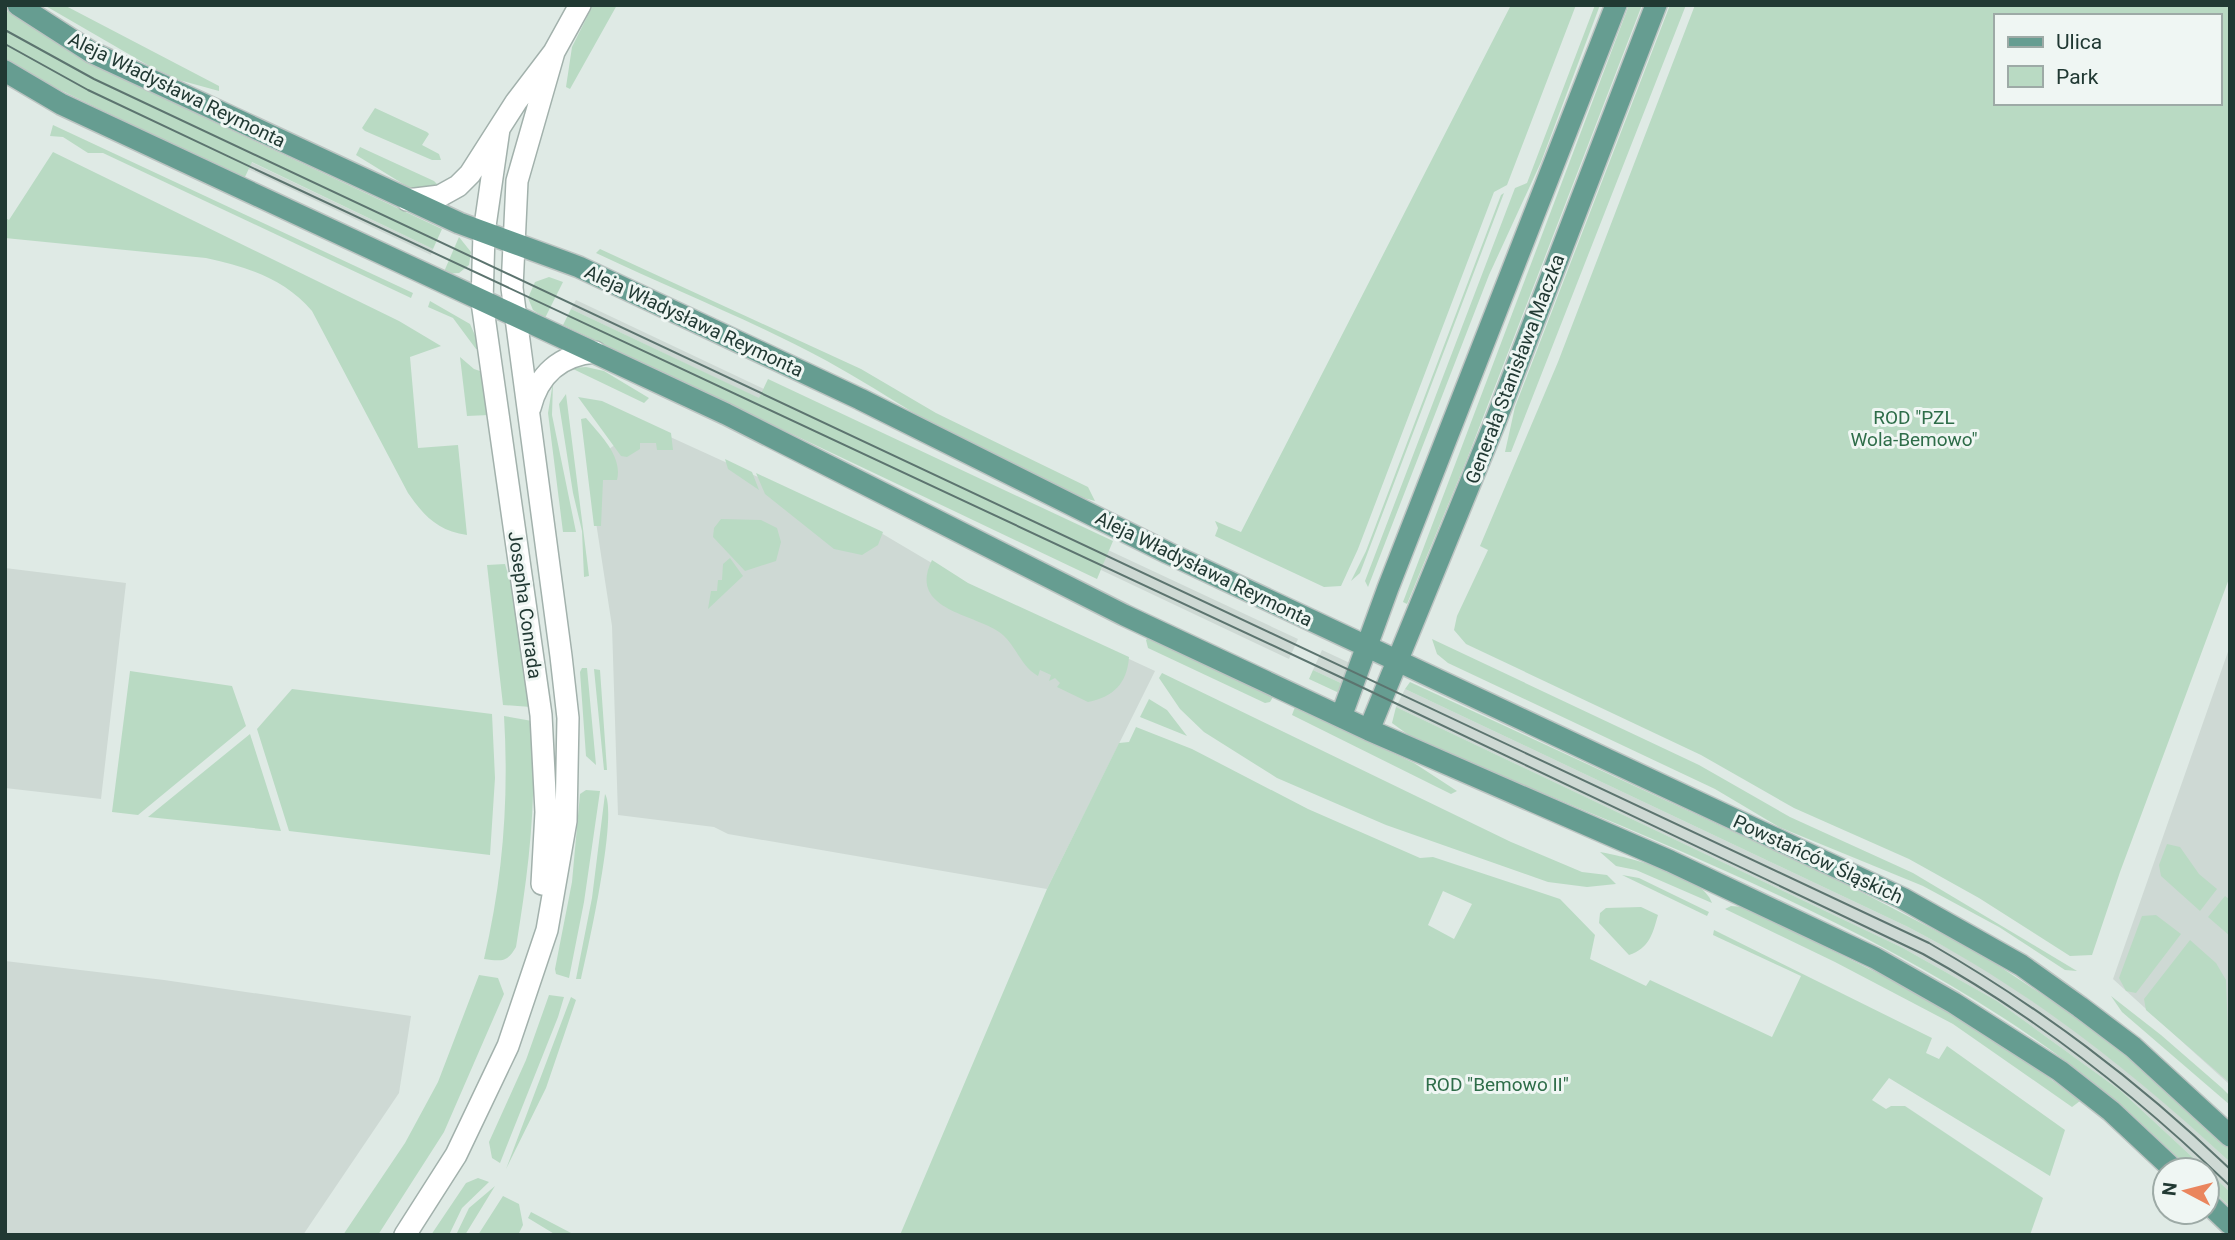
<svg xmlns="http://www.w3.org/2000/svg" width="2235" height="1240" viewBox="0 0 2235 1240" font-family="Roboto,sans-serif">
	<rect width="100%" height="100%" fill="#dfeae5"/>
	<path fill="#ced9d4" d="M 251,162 L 433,249 L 431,255 L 248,169 Z
		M 576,300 L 764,389 L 760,399 L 571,309 Z
		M 644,425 L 881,533 L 969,585 L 1155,671 L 1047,889 L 728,834 L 714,827 L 618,815 L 612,626 L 587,464 Z
		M 1108,550 L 1298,639 L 1289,659 L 1101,570 Z
		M 5,568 L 126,583 L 101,799 L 5,788 Z
		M 2230,646 L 2230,1085 L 2113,979 Z
		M 1322,650 L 1352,664 L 1345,685 L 1313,670 Z
		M 1405,689 L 1908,927 L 1983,967 L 2078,1032 L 2166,1103 L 2230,1162 L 2230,1192 L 2121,1091 L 1997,1001 L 1903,948 L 1396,707 Z
		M 5,961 L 164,980 L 411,1016 L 399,1093 L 303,1235 L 5,1235 Z"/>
	<path fill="#b9dac3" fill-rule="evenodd" d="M 44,5 L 64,5 L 219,86 L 219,91 L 179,80 L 151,67 Z
		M 593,5 L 617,5 L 570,89 L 566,87 L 572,47 Z
		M 1511,5 L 1576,5 L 1507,185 L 1494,192 L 1358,549 L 1341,586 L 1324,587 L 1215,536 L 1218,528 L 1215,521 L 1241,532 Z
		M 1595,5 L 1600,5 L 1541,162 L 1489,275 L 1368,587 L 1365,581 L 1515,188 L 1527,183 Z
		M 1629,5 L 1642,5 L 1467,459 L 1407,604 L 1403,602 Z
		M 1670,5 L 1686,5 L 1511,452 L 1505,452 L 1515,407 Z
		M 1695,5 L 2230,5 L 2230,576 L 2120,872 L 2092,955 L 2070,956 L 1979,898 L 1909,859 L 1794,808 L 1701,755 L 1466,644 L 1454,630 L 1457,616 L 1488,550 L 1480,546 L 1558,362 ZM 1995,16 L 2219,16 L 2219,103 L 1995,103 Z
		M 5,10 L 116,76 L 442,229 L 433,249 L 252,162 L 244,179 L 46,83 L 5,59 Z
		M 375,108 L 427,132 L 429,134 L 422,145 L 439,154 L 441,160 L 432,160 L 365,131 L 362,128 Z
		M 53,125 L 413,293 L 411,298 L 103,153 L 88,153 L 63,137 L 50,136 Z
		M 360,147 L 434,181 L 441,188 L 413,190 L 356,155 Z
		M 53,152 L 399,321 L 441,346 L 410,357 L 418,448 L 458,445 L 467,535 C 438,531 424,516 408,493 L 312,311 C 284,278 247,267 206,258 L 5,238 L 5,218 L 9,220 Z
		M 1504,193 L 1360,573 L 1351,581 L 1366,551 L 1501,195 Z
		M 459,237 L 471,252 L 469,265 L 459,273 L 443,274 Z
		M 600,249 L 861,369 L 936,413 L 1088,487 L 1095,501 C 998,475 914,409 827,361 C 753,321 672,289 596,253 Z
		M 549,277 L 563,282 L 545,318 L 533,310 L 528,298 L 535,282 Z
		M 430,301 L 470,324 L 481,349 L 476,349 L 453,318 L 428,307 Z
		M 571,309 L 759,398 L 768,379 L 1113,541 L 1097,579 L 563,325 Z
		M 460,357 L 474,369 L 483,372 L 489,415 L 467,416 Z
		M 586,367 L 604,371 L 649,398 L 644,403 L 571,368 Z
		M 553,382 L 552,415 L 576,532 L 563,532 L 548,413 Z
		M 566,394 L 589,576 L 584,577 L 582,531 L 573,493 L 559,404 Z
		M 578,397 L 602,401 L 671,433 L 673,450 L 657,450 L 656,443 L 640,443 L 640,449 L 627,457 L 621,456 Z
		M 586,418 C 600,435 623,456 617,480 L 603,480 L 601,526 L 594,526 L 581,419 Z
		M 725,459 L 752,472 L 759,490 L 728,469 Z
		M 756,473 L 883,532 L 878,545 L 862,555 L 834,549 L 765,494 Z
		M 721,519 L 761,520 L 777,528 L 781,542 L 776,561 L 745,571 L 713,537 L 714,528 Z
		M 730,558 L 743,576 L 708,609 L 711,591 L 717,591 L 718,580 L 722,580 L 723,564 Z
		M 932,560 L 968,583 L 1129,657 C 1127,684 1113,697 1088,702 L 1057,687 L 1060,683 L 1055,678 L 1049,681 L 1051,675 L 1040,670 L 1038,676 C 1021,666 1017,648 1003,635 C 980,614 906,612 932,560 Z
		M 505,564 L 521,619 L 531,707 L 503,705 L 487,565 Z
		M 1148,638 L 1273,697 L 1270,702 L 1265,703 L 1148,648 L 1146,640 Z
		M 1432,639 L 1699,765 L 1790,817 L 1913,873 L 2077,971 L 2065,970 L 1999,927 L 1923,886 L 1779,827 L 1715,789 L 1448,663 L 1437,654 Z
		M 582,668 L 587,668 L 596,765 L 586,756 L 580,672 Z
		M 594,669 L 600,670 L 607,770 L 604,770 Z
		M 1313,670 L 1345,685 L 1343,689 L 1337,692 L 1309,679 Z
		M 130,671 L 232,686 L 246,726 L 138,815 L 112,812 Z
		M 1162,673 L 1511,842 L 1582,872 L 1607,875 L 1616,884 L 1587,887 L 1548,882 L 1386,825 L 1277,778 L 1204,732 L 1180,709 L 1159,678 Z
		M 1410,682 L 1844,883 L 1981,954 L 2079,1019 L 2135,1063 L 2230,1149 L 2230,1162 C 2131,1070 2028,989 1908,927 L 1405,689 Z
		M 292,689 L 492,714 L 495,778 L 490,855 L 289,831 L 257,729 Z
		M 1149,699 L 1167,710 L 1187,736 L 1140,717 Z
		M 1295,707 L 1414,763 L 1457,791 L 1451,794 L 1292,715 Z
		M 1396,707 L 1903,948 L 1997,1001 L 2121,1091 L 2230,1192 L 2230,1207 L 2207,1185 L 2207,1170 L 2191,1170 C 2153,1134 2114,1097 2071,1065 C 1877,920 1635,834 1414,739 L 1392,723 Z
		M 504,716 L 532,721 C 537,801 529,869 516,947 C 507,963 500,961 484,959 C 503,878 509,799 504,716 Z
		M 1136,727 L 1192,749 L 1308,809 L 1420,858 L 1433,857 L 1560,899 L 1595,935 L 1590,959 L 1646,986 L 1650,980 L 1772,1037 L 1801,976 L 1713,935 L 1714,930 L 1932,1038 L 1926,1053 L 1939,1059 L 1947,1046 L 2065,1130 L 2050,1176 L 1889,1078 L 1872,1100 L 1886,1109 L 1891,1106 L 1905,1106 L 2043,1198 L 2030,1235 L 900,1235 L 1047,889 L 1119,743 L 1129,742 ZM 1443,891 L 1472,904 L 1454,939 L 1428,925 Z
		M 250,734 L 281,831 L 148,817 Z
		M 586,790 L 600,791 L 584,902 L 569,978 L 556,974 L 555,969 L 572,882 L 580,794 Z
		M 605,794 C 618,814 588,949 581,979 L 576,979 L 592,898 Z
		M 2167,844 L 2180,847 L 2199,874 L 2217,889 L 2200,911 L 2161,876 L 2159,865 Z
		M 1600,852 C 1627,857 1704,875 1712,903 L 1636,870 L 1616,866 Z
		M 1622,875 L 1639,878 L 1709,912 L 1707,916 Z
		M 2225,896 L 2230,900 L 2230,936 L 2208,917 Z
		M 1731,906 L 1744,907 L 1926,997 L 2017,1054 L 2080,1101 L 2072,1107 L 1953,1024 L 1835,962 L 1725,909 Z
		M 1641,907 L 1658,915 C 1652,936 1649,948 1629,955 L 1599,923 L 1600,913 L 1606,908 Z
		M 2156,915 L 2181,934 L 2136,993 L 2126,991 L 2119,978 L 2142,916 Z
		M 2190,940 L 2216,963 L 2226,980 L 2230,1083 L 2146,1010 L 2144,999 Z
		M 479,975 L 498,978 L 504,994 L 444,1132 L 378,1235 L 343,1235 L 405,1143 L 438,1082 Z
		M 549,995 L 564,997 L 558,1017 L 500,1163 L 492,1158 L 489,1142 L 526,1060 Z
		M 2111,996 L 2161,1035 L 2222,1088 L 2230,1096 L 2230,1105 L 2122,1012 Z
		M 571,997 L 576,1000 L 546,1088 L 506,1169 Z
		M 478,1178 L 489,1182 L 462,1208 L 449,1235 L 431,1235 L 466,1183 Z
		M 495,1186 L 465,1235 L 456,1235 L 469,1208 Z
		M 503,1196 L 519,1204 L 523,1225 L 518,1235 L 478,1235 Z
		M 531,1212 L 573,1234 L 573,1235 L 556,1235 L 528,1218 Z"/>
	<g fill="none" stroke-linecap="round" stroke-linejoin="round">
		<defs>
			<path id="minor" d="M 499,129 L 484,233 L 482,302 L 541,715 L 546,812 L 542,884
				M 407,200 L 440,196 L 458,186 L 470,174 L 516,102 L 554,52 L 580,5
				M 530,408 C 538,375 560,355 595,352
				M 405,1235 L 456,1155 L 508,1046 L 547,930 L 566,821 L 568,718 L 561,656 L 512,288 L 517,181 L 554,52"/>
			<path id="major" d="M 18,5 L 91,52 L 459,223 L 579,267 L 860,399 L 1168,553 L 1902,898 L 2021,965 L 2080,1007 L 2133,1047 L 2230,1136
				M 5,71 L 61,104 L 726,414 L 1124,615 L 1369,730 L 1670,861 L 1875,958 L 1954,1003 L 2060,1071 L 2111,1111 L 2174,1170
				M 1341,717 L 1388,588 L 1616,5
				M 1369,730 L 1496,420 L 1656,5
				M 2207,1202 L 2230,1224"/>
		</defs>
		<use href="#minor" stroke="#a2b1ac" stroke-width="24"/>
		<use href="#major" stroke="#bcc4c2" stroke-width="24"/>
		<use href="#minor" stroke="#fff" stroke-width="21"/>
		<use href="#major" stroke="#669d91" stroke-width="21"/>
		<path stroke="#5c746f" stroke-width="2" d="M 5,30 L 94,79 L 1929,943 C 2041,1008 2136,1079 2230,1169
			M 5,44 L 88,90 L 274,178 L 1353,683 L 1923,954 C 2037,1017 2136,1095 2230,1186"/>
	</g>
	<g text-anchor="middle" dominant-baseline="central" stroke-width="6" stroke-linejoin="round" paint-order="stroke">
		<g font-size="19" fill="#213933" stroke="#eff6f3">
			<text transform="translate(177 90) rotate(26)">Aleja Władysława Reymonta</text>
			<text transform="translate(694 321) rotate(25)">Aleja Władysława Reymonta</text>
			<text transform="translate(1515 369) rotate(-69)">Generała Stanisława Maczka</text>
			<text transform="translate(1204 569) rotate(26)">Aleja Władysława Reymonta</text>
			<text transform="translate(525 605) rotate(82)">Josepha Conrada</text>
			<text transform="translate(1818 859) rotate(25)">Powstańców Śląskich</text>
		</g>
		<g font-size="19" fill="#2e6d49" stroke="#eff6f3">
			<text x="1914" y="417">ROD "PZL<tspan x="1914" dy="22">Wola-Bemowo"</tspan></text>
			<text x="1497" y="1084">ROD "Bemowo II"</text>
		</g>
	</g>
	<rect width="2235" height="1240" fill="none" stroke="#213933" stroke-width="14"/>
	<rect x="1994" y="14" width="228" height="91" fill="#eff6f3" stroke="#9daaa6" stroke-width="2"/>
	<rect x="2008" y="37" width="35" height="10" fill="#669d91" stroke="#9daaa6" stroke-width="2"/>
	<text x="2056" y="49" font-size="21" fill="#213933">Ulica</text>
	<rect x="2008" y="66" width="35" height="21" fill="#b9dac3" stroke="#9daaa6" stroke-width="2"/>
	<text x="2056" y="84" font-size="21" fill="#213933">Park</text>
	<g transform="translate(2186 1191) rotate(277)"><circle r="33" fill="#eff6f3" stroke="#9daaa6" stroke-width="2"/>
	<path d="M0-5L12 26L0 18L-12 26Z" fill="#ea855d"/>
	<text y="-10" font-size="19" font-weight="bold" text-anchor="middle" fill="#213933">N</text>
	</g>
</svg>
